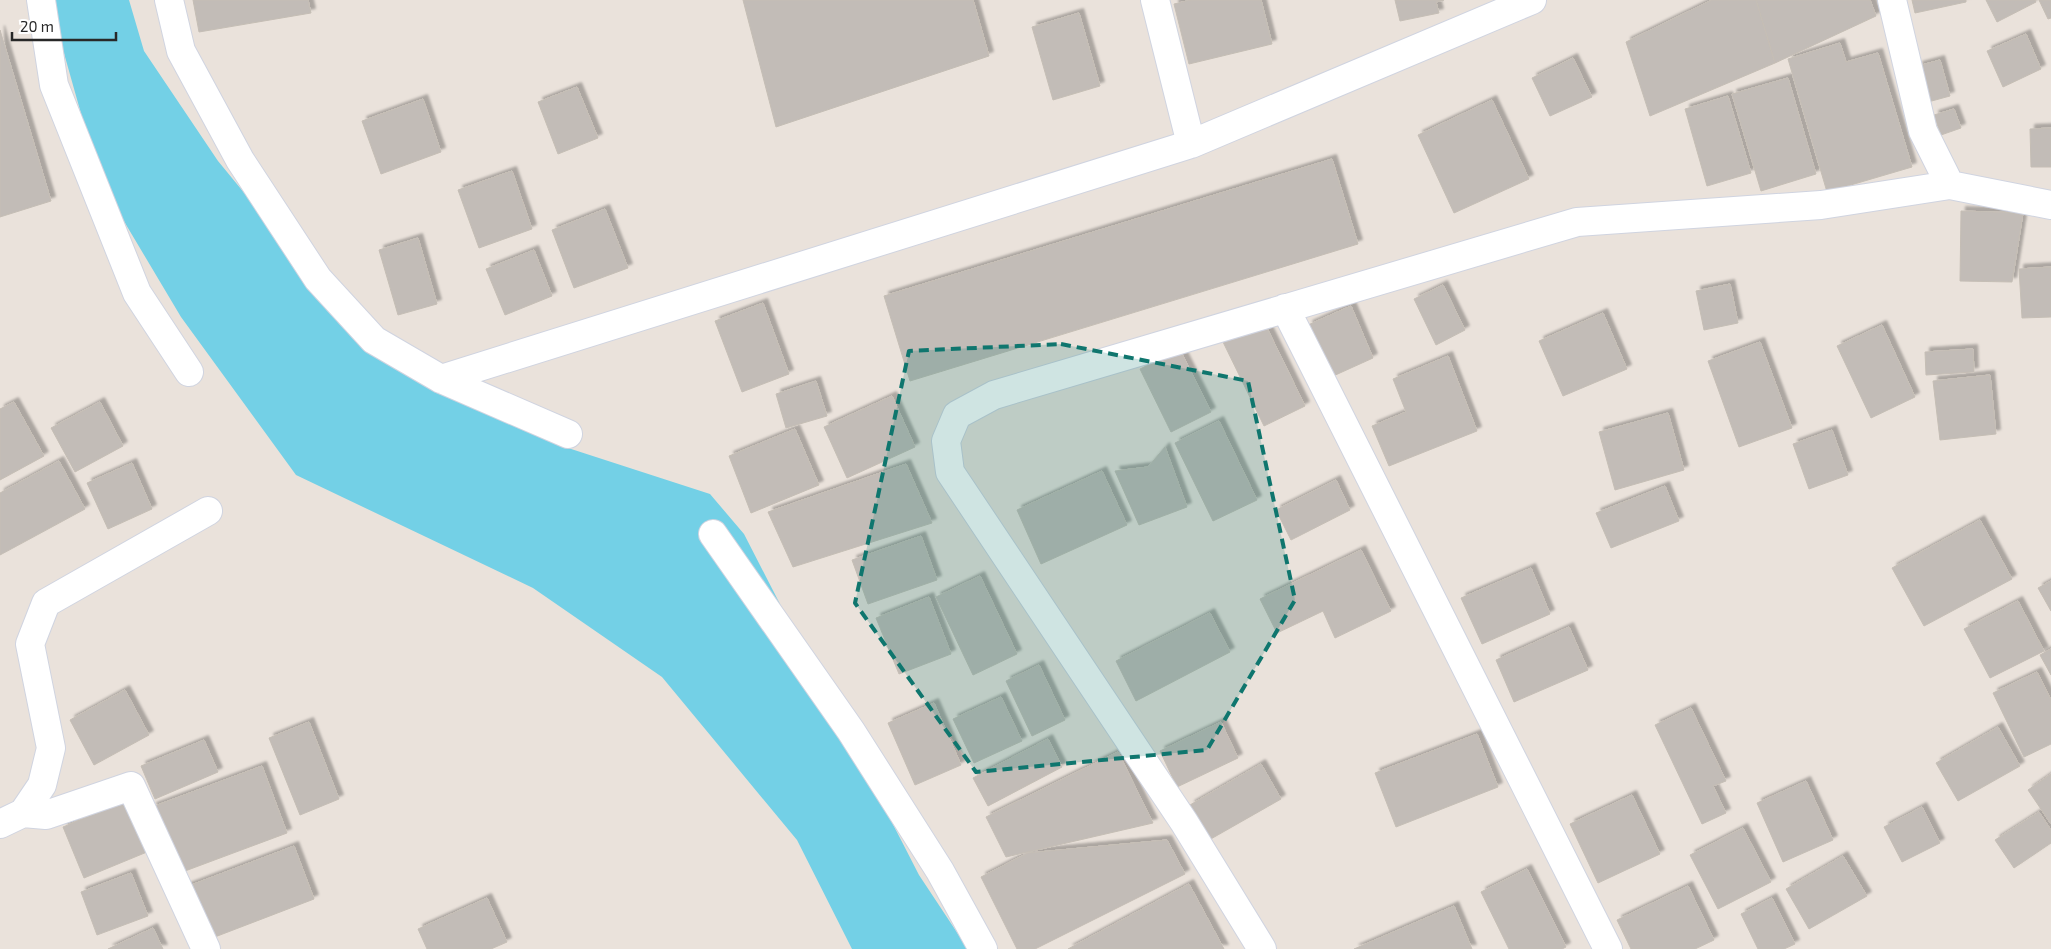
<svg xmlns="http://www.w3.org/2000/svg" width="2051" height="949" viewBox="0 0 2051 949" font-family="'Exo 2',sans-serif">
	<defs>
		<filter id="shadow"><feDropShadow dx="4.5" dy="-4.5" stdDeviation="1" flood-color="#0004"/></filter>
	</defs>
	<rect width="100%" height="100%" fill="#eae2db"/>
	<path fill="#73d0e6" d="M 49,0 L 129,0 L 144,51 L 218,161 L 375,352 L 565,447 L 710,494 L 744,534 L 919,875 L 968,949 L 852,949 L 797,840 L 662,677 L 533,588 L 296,475 L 181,317 L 100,181 Z"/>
	<path fill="#c2bcb7" stroke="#c5beb5" filter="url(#shadow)" d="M 193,0 L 308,0 L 311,13 L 199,32 Z
		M 743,0 L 973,0 L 989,56 L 776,127 Z
		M 1191,0 L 1261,0 L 1272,44 L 1189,64 L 1174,4 Z
		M 1395,0 L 1444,0 L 1436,2 L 1439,13 L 1400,21 Z
		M 1712,0 L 1756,0 L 1775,63 L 1650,116 L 1626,42 Z
		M 1756,0 L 1870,0 L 1876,16 L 1775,63 Z
		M 1912,0 L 1966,0 L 1966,2 L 1915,13 Z
		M 1986,0 L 2035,0 L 2036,2 L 1997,22 Z
		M 2039,0 L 2051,0 L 2051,18 L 2048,19 Z
		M 1079,13 L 1100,86 L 1053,100 L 1032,27 Z
		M 0,30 L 51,201 L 0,217 Z
		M 2026,34 L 2041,69 L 2003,87 L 1987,51 Z
		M 1840,43 L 1846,62 L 1878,53 L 1912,167 L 1827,192 L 1788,59 Z
		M 1573,58 L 1592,97 L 1550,116 L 1532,78 Z
		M 1940,60 L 1950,96 L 1928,102 L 1918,66 Z
		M 1788,78 L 1816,174 L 1761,191 L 1732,94 Z
		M 577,87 L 598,138 L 558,154 L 538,102 Z
		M 1728,96 L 1751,173 L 1707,186 L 1685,109 Z
		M 423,99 L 441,152 L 381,174 L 362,121 Z
		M 1492,100 L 1529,179 L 1454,213 L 1418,135 Z
		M 1954,109 L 1961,128 L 1941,135 L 1934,115 Z
		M 2051,128 L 2051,167 L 2031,167 L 2030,129 Z
		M 1332,159 L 1358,244 L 910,381 L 884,296 Z
		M 512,171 L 532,229 L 479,248 L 458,190 Z
		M 605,209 L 628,268 L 574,288 L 552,230 Z
		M 1961,211 L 2023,213 L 2012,282 L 1960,281 Z
		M 418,238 L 437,304 L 398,315 L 379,250 Z
		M 534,250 L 552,296 L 505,315 L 486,269 Z
		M 2051,267 L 2051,317 L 2022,318 L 2019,269 Z
		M 1730,284 L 1738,323 L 1704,330 L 1696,291 Z
		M 1443,285 L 1465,330 L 1436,345 L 1414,299 Z
		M 763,303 L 789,374 L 742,392 L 715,321 Z
		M 1351,306 L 1373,358 L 1331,377 L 1308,325 Z
		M 1603,313 L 1627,369 L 1563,396 L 1539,341 Z
		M 1264,322 L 1305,406 L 1264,426 L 1223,342 Z
		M 1882,325 L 1915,397 L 1871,418 L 1837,346 Z
		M 1760,342 L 1792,428 L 1739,447 L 1708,361 Z
		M 1973,349 L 1974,372 L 1926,375 L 1925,352 Z
		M 1180,350 L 1211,412 L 1171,432 L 1140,369 Z
		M 1448,356 L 1477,431 L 1389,466 L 1372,426 L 1406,412 L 1393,379 Z
		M 1990,375 L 1996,434 L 1940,440 L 1933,381 Z
		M 816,381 L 827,416 L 786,428 L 776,394 Z
		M 892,396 L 915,447 L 847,478 L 824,427 Z
		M 14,402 L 44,456 L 0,480 L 0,409 Z
		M 100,402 L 123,446 L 75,472 L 51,428 Z
		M 1668,413 L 1684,470 L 1615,490 L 1599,432 Z
		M 1219,421 L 1257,500 L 1213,521 L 1175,443 Z
		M 795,429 L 819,485 L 751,513 L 729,456 Z
		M 1832,430 L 1848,475 L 1809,489 L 1793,444 Z
		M 1165,447 L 1187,507 L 1139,525 L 1115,471 L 1148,467 Z
		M 59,461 L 85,509 L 0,555 L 0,493 Z
		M 132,463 L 152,509 L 108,529 L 87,483 Z
		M 906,464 L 932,523 L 793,567 L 768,512 Z
		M 1102,471 L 1127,525 L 1041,564 L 1017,510 Z
		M 1336,480 L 1350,510 L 1291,540 L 1276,510 Z
		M 1665,486 L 1679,521 L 1611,548 L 1596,513 Z
		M 1980,520 L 2012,579 L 1924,626 L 1892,568 Z
		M 921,536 L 937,580 L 868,604 L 852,560 Z
		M 1361,550 L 1391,611 L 1335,638 L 1323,611 L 1277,633 L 1260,599 Z
		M 1531,568 L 1550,614 L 1482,644 L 1461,598 Z
		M 980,576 L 1017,654 L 973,675 L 936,597 Z
		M 2051,581 L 2051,611 L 2038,588 Z
		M 929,597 L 951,654 L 899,674 L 876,618 Z
		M 2018,601 L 2044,651 L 1990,678 L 1964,629 Z
		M 1210,613 L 1230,652 L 1136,701 L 1116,661 Z
		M 1569,627 L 1588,670 L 1514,702 L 1496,660 Z
		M 2051,649 L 2051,675 L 2040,655 Z
		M 1039,665 L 1065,720 L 1032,736 L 1006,681 Z
		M 2037,672 L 2051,700 L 2051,744 L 2024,757 L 1993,693 Z
		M 125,690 L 149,735 L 94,765 L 70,720 Z
		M 1001,697 L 1022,741 L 974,763 L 953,719 Z
		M 934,703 L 961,765 L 915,785 L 888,723 Z
		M 1691,708 L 1726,781 L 1713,786 L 1726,813 L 1702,824 L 1655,725 Z
		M 309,722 L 339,799 L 300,815 L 269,738 Z
		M 1221,722 L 1238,758 L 1177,787 L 1160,751 Z
		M 1998,727 L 2020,766 L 1958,801 L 1936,763 Z
		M 1477,734 L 1498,787 L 1396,827 L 1375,773 Z
		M 1048,739 L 1062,767 L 988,806 L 973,778 Z
		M 204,740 L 218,772 L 155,799 L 141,766 Z
		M 1118,752 L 1153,823 L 1006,857 L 986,817 Z
		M 1261,764 L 1281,799 L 1209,840 L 1190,805 Z
		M 262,766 L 287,833 L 177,874 L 152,807 Z
		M 2051,774 L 2051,824 L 2028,790 Z
		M 1806,781 L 1833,840 L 1783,862 L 1757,803 Z
		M 1632,795 L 1660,854 L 1598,883 L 1570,824 Z
		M 126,801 L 147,852 L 84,878 L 63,827 Z
		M 1922,807 L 1940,843 L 1902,862 L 1884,827 Z
		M 2039,812 L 2051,830 L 2051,843 L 2014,868 L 1995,840 Z
		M 1743,828 L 1771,882 L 1718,909 L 1690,855 Z
		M 1167,840 L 1185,874 L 1035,949 L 1017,949 L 981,877 L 1028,853 Z
		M 294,846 L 314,899 L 207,940 L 186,887 Z
		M 1843,856 L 1867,896 L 1809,929 L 1786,889 Z
		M 1527,869 L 1566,947 L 1562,949 L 1509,949 L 1481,892 Z
		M 131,873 L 148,916 L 97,935 L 81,892 Z
		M 1189,884 L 1224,949 L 1068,949 Z
		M 1688,886 L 1714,940 L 1695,949 L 1631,949 L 1617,920 Z
		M 487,898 L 507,942 L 491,949 L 427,949 L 418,929 Z
		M 1772,898 L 1795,944 L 1784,949 L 1758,949 L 1741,914 Z
		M 1454,906 L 1472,949 L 1354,949 Z
		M 153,928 L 163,949 L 108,949 Z"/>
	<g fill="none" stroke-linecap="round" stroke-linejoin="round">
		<defs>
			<path id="minor" d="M 41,0 L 54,85 L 137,293 L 189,372
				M 169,0 L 181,51 L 240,160 L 318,279 L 374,340 L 441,379 L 568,434
				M 1155,0 L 1191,144
				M 1892,0 L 1923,131 L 1950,185 L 2051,205
				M 1285,308 L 1608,949
				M 441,379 L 1191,144 L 1532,0
				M 713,534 L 851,731 L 940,871 L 983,949
				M 23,813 L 46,815 L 131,786 L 206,949
				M 0,824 L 23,813 L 42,785 L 51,748 L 30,644 L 46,603 L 208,511
				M 1262,949 L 1184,822 L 950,472 L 946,441 L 957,415 L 994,395 L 1577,222 L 1821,205 L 1950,185"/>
		</defs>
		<use href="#minor" stroke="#d0d4e0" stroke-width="30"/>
		<use href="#minor" stroke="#fff" stroke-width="28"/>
	</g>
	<path fill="#0f766e" fill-opacity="0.2" stroke="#0f766e" stroke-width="4" stroke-dasharray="10 6" stroke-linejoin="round" d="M 1061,344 L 1248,381 L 1295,600 L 1207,750 L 976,772 L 855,603 L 909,351 Z"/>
	<path d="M12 32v8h104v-8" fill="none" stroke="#282828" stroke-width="2.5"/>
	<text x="20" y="32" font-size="15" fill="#282828" stroke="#ffffff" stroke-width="4" paint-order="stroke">20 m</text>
</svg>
